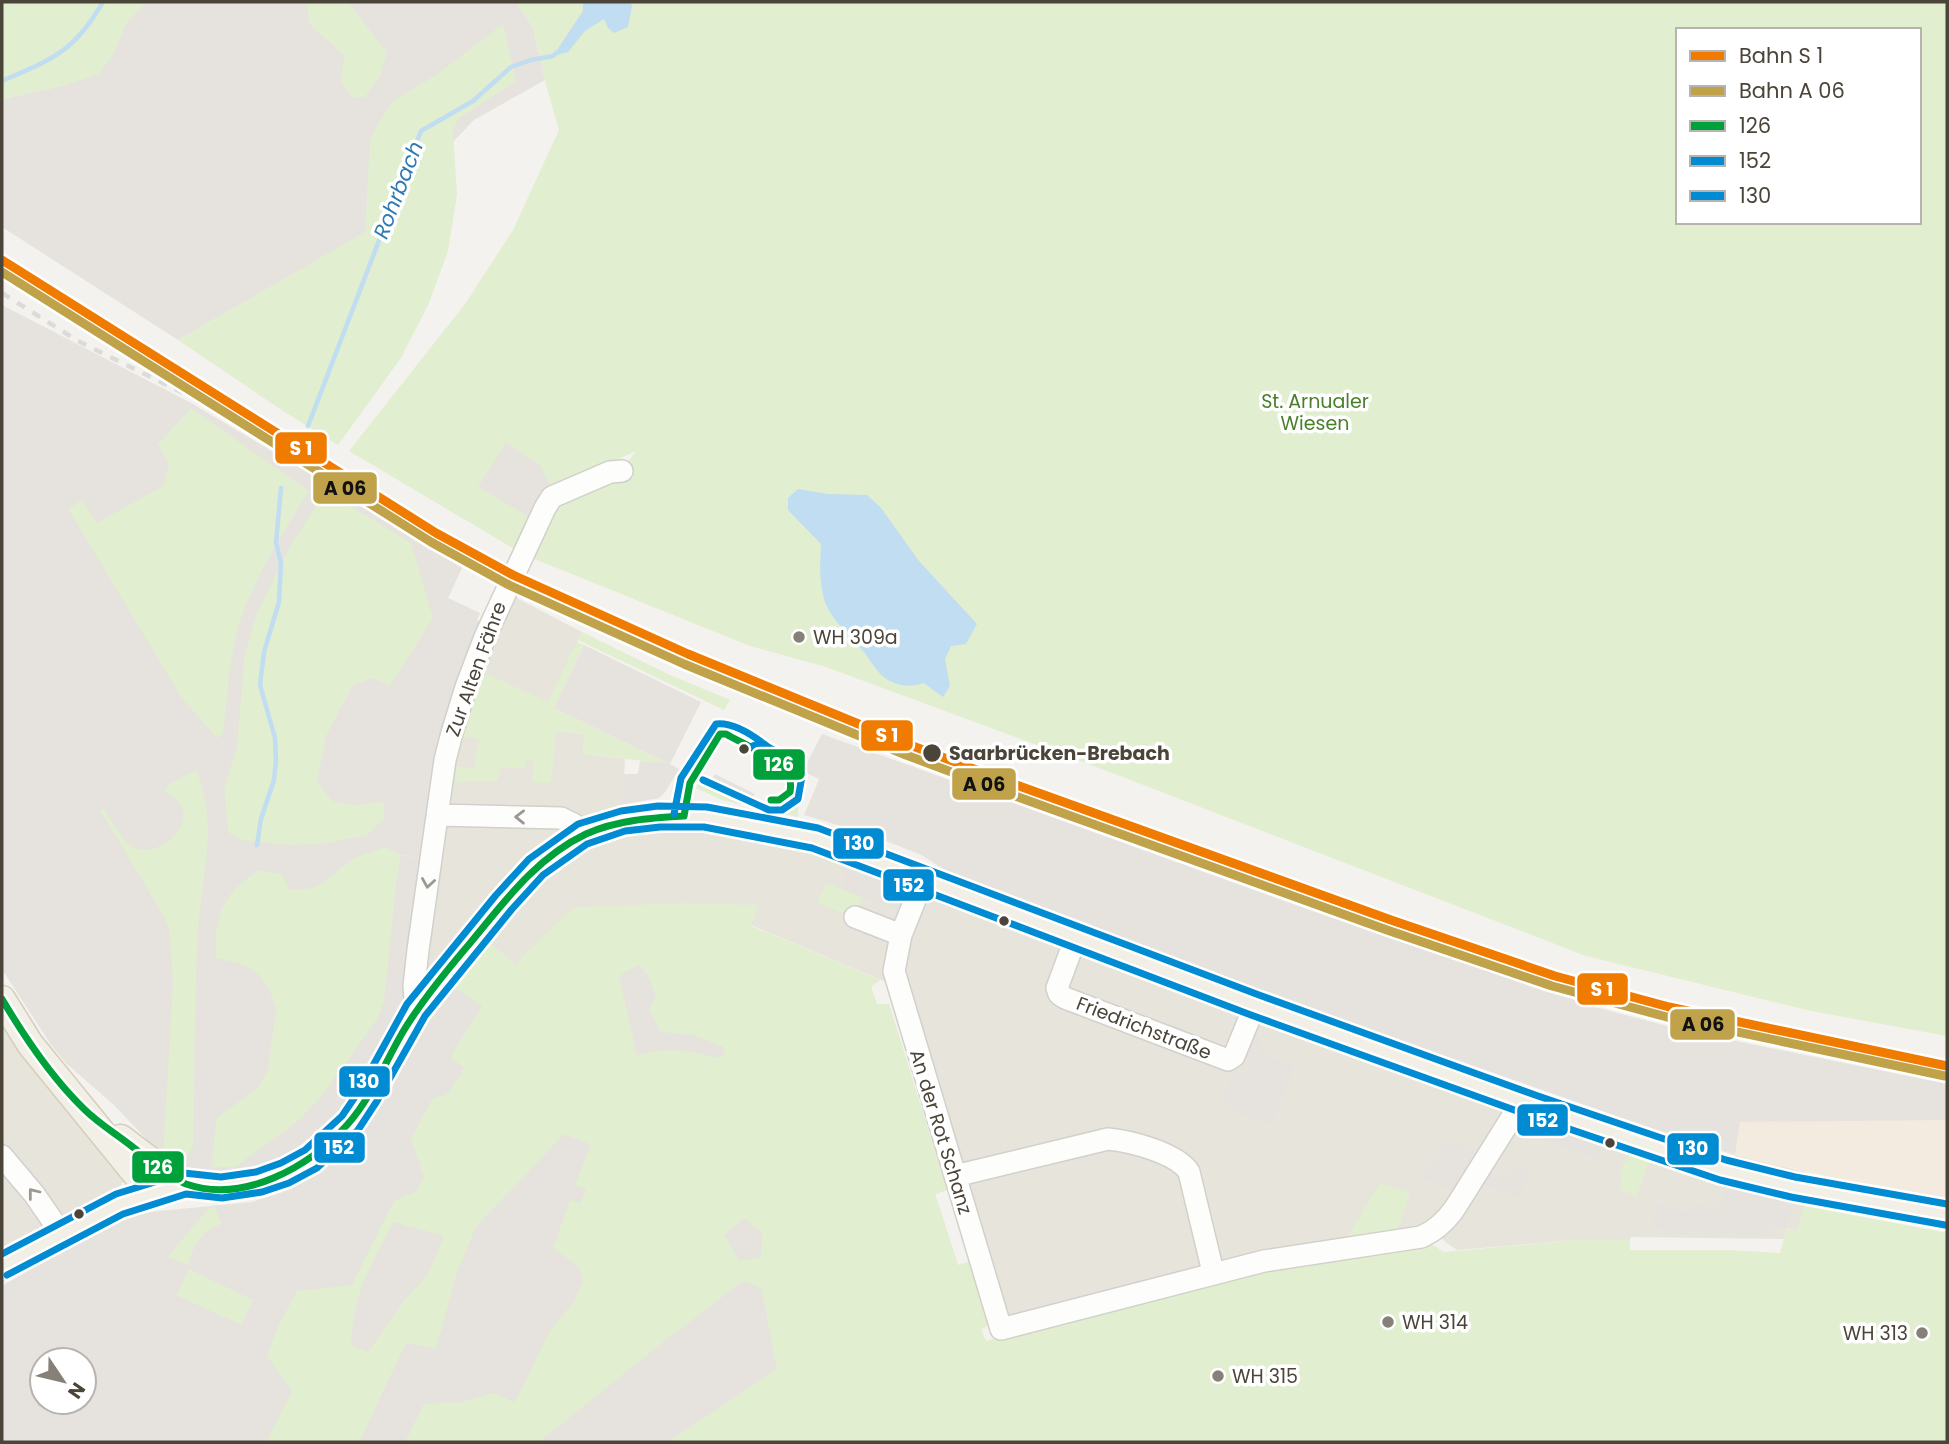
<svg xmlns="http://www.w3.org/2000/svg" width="1949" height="1444" viewBox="0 0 1949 1444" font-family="Poppins,sans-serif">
	<rect width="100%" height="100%" fill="#f4f2ee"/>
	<path fill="#e7e4dc" d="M 509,594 L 582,632 L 540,720 L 556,731 L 585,734 L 583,754 L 625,759 L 621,829 L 667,824 L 780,838 L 1734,1178 L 1735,1155 L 1814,1174 L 1797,1231 L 1787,1228 L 1784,1239 L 1631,1237 L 1630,1240 L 1575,1240 L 1457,1250 L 1445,1242 L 1432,1223 L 1418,1232 L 1005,1321 L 905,990 L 751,925 L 757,906 L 574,907 L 516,964 L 487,942 L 448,995 L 420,976 L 450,761 Z
		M 2,1018 L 122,1170 L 124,1180 L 118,1190 L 108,1197 L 2,1255 Z"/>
	<path fill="#f3ebdf" d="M 1890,1120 L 1947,1120 L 1947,1198 L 1845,1180 L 1735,1155 L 1740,1122 Z"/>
	<path fill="#e6e2de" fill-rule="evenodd" d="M 118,2 L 516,2 L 533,27 L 545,80 L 474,120 L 366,232 L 178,340 L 2,227 L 2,99 L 62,86 Z
		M 2,305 L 191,403 L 324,482 L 462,568 L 448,598 L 480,613 L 477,620 L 481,623 L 457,684 L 426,858 L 402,855 L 419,897 L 406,1000 L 342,1107 L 318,1133 L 277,1162 L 220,1174 L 186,1170 L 152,1145 L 113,1104 L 67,1064 L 52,1046 L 2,969 Z
		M 822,734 L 1318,913 L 1595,1007 L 1682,1030 L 1947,1084 L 1947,1120 L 1740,1122 L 1735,1155 L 1662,1132 L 1260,991 L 948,872 L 922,855 L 871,835 L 847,829 L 820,777 L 819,779 L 803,771 Z
		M 688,903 L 757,905 L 751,926 L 880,980 L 871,986 L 872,991 L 877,1004 L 889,1004 L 947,1190 L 935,1194 L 958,1265 L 988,1323 L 985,1327 L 887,1363 L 773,1442 L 2,1442 L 2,1286 L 86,1236 L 122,1219 L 149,1212 L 252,1202 L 283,1192 L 325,1168 L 359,1131 L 413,1044 L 487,942 L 516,964 L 574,907 ZM 42,1360 L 84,1360 L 84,1402 L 42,1402 Z"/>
	<path fill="#e1eecf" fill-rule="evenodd" d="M 2,2 L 147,2 L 128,21 L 111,58 L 98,75 L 62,86 L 2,99 Z
		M 307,2 L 348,2 L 387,52 L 380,76 L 365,97 L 353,98 L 341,82 L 344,55 L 309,24 Z
		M 516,2 L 1947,2 L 1947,1036 L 1811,1011 L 1586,956 L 1115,774 L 826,667 L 750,646 L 532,558 L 554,515 L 564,502 L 616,479 L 636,451 L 543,492 L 516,550 L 349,451 L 465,304 L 513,230 L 559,130 L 547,88 L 533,27 ZM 1678,30 L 1919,30 L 1919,222 L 1678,222 Z
		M 503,24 L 516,81 L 459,118 L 453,130 L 457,195 L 448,251 L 429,303 L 401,358 L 338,445 L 283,411 L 178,340 L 365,232 L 370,138 L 392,102 L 436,75 Z
		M 191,408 L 309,491 C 285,529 260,568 244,610 C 229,649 228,693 223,734 L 217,738 L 181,697 L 68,509 L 82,500 L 97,523 L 163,486 L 169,464 L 158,444 Z
		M 326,491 L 411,543 L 433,618 L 390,686 L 374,678 L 353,685 L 326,736 L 317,782 L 332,801 L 354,805 L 384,802 L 384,819 L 367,835 L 322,844 L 288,845 L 241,840 L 228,832 L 224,788 L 237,747 L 244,659 L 256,615 L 292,543 Z
		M 582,632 L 670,675 L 730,700 L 724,710 L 578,640 Z
		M 577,642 L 584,645 L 554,708 L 670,764 L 583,754 L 585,734 L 556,731 L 551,783 L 532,782 L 534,761 L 526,760 L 525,769 L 501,767 L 497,781 L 452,782 L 455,766 L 473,769 L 479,740 L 463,736 L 482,672 L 548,702 Z
		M 196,770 C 220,824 201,877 198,933 C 194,1004 195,1075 193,1146 L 183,1162 L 176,1163 L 163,1154 L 173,982 L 169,930 L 165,919 L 100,810 L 104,809 C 112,820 119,837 130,845 C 155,864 199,823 178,801 C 174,797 168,794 164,791 L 170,784 Z
		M 708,779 L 713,787 L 750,803 L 774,807 L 795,803 L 798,805 L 798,817 L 722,800 L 696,788 L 702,780 Z
		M 385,847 L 401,855 L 395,894 L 384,1002 L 376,1021 L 322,1096 L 298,1121 L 235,1167 L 211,1167 L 217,1117 L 258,1088 L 246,966 L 216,958 C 214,915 222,894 259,870 L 282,874 L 289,889 C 323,893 328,875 353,859 C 363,854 375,851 385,847 Z
		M 826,883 L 862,897 L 855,916 L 850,916 L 817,903 Z
		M 688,903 L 757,905 L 751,926 L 880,980 L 871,987 L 877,1004 L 889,1004 L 947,1190 L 935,1194 L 958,1265 L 971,1261 L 988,1318 L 986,1327 L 981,1329 L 986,1341 L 1215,1278 L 1428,1242 L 1444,1252 L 1575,1240 L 1630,1240 L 1630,1250 L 1730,1250 L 1780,1253 L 1787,1228 L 1797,1231 L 1804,1206 L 1947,1233 L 1947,1442 L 668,1442 L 777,1369 L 761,1288 L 743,1281 L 676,1332 L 539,1442 L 405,1442 L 424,1404 L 460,1402 L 493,1393 L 515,1402 L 549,1332 L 575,1300 L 583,1279 L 579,1267 L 553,1248 L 570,1200 L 581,1203 L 586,1189 L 575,1185 L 591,1145 L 564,1134 L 476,1227 L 457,1272 L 436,1349 L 406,1343 L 359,1442 L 266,1442 L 292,1391 L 267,1356 L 278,1326 L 297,1291 L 352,1285 L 394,1201 L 416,1191 L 424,1178 L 411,1138 L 433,1098 L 448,1094 L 464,1068 L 450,1057 L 482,1006 L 454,987 L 420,1035 L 418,1029 L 424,1019 L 487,942 L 516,964 L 574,907 ZM 638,965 L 648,975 L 656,997 L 649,1010 L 661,1032 L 694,1035 L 723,1047 L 724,1054 L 720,1058 C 688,1051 669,1047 637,1055 L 619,976 ZM 744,1218 L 762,1232 L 761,1257 L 740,1261 L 724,1236 ZM 393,1222 L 444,1236 L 428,1275 L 402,1303 L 368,1352 L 351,1346 C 353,1293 370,1268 393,1222 Z
		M 1630,1154 L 1649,1160 L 1637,1196 L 1619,1190 L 1622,1179 L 1619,1176 L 1624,1162 L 1628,1161 Z
		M 1380,1183 L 1410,1193 L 1397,1231 L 1346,1239 Z
		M 210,1207 L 215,1207 L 221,1224 C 203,1231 191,1247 189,1265 L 167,1257 Z
		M 189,1269 L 253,1300 L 241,1325 L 176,1295 Z"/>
	<path fill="#e6e3df" d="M 506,443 L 539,464 L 552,488 L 543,492 L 531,518 L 478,487 Z
		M 584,645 L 701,702 L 670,764 L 679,769 L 666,791 L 659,798 L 622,805 L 624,774 L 638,774 L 640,761 L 668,763 L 554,708 Z
		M 60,748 L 100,810 L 165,919 L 169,930 L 173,982 L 166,1083 L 113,1104 L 67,1064 L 52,1046 L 2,969 L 2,783 Z
		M 715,774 L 755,794 L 750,803 L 713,787 L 711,781 Z
		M 820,777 L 845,789 L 844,793 L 936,840 L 943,821 L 1025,853 L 1009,895 L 948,872 L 922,855 L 871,835 L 804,815 Z
		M 401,855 L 426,858 L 419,897 L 395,894 Z
		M 849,866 L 904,887 L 906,892 L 900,911 L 841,889 Z
		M 205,955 L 247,966 L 259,975 L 269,988 L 276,1009 L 268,1069 L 258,1088 L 204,1126 Z
		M 1252,1036 L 1263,1040 L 1259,1052 L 1294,1066 L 1272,1125 L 1235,1112 L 1223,1100 L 1233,1073 L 1241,1075 L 1254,1063 L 1243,1059 Z
		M 1553,1127 L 1602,1145 L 1597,1159 L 1548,1141 Z
		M 1444,1141 L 1476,1152 L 1453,1191 L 1420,1177 L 1439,1155 Z
		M 1516,1164 L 1530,1169 L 1520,1198 L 1481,1183 L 1489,1170 L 1510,1179 Z
		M 1738,1187 L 1793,1204 L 1787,1228 L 1768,1224 L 1765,1235 L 1651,1229 L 1657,1204 L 1688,1212 L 1691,1203 L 1719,1211 L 1726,1188 L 1736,1191 Z"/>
	<path fill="#c0ddf1" d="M 583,2 L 630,2 L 632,6 L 628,27 L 614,33 L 608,28 L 604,19 L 585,31 L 568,52 L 553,56 L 583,11 Z
		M 798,489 L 828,494 L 867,495 L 881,508 L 919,561 L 977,624 L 966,644 L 951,646 L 945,659 L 950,686 L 943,697 L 924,683 C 910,687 901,687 888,680 C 876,673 871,660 863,651 C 850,634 830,620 824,599 C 819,580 820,562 821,544 L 788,510 L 788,498 Z"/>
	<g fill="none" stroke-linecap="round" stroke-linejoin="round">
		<path stroke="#c0ddf1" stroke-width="4.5" d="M 2,81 C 54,58 73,53 103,2
			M 308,426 L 421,131 L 473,101 L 511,67 L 531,60 L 553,56 L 556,53
			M 257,845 L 261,819 L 274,780 L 276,761 L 275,738 L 260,685 L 264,652 L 279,602 L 281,563 L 276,543 L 281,488"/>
		<defs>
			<path id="minor" d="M 438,815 L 561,818 L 575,825 L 582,834
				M 923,880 L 901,935 L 894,971 L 1001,1329 L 1264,1261 L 1421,1237 C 1435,1231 1446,1221 1455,1208 L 1522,1101
				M 855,917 L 901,935
				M 1076,937 L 1057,988 L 1059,994 L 1065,998 L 1228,1060 L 1234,1056 L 1255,1005
				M 416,1010 L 414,986 L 418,950 L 445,760 L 452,733 L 466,687 L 485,637 L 545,508 L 552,497 L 610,472 L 622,471
				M 2,1156 L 34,1194 L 61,1233
				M 955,1176 L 1108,1139 C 1130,1141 1177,1153 1189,1172 L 1213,1272"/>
			<path id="major" d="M 2,999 L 30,1044 L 152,1194
				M 121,1138 L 151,1161 L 185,1183
				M 2,1266 L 61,1233 L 119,1204 L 185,1183 L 221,1188 L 259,1182 L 285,1173 L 311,1159 L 350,1123 L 368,1096 L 416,1010 L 504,902 L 536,867 L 582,834 L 623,821 L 659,816 L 705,817 L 737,822 L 815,838 L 1255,1005 L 1535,1106 L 1723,1170 L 1793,1187 L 1947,1215"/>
		</defs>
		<use href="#minor" stroke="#d2d0cb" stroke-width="24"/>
		<use href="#major" stroke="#d6cebb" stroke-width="29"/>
		<use href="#minor" stroke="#fdfdfc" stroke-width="21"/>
		<use href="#major" stroke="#f2efe6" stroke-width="26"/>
		<path stroke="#dbdbda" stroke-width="4.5" stroke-dasharray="9 9" stroke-linecap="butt" d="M 2,293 L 78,341 L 238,420
			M 688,654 L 857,739
			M 851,735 L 1351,916 L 1552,985 L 1702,1026 L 1947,1076"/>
		<defs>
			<path id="bus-1" d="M 684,816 L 690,783 L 720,734 L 726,734 C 741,743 781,760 789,775 C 791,781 791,786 790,792 L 779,800 L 771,800
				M 2,999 C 25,1038 51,1077 84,1109 C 99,1124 118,1135 134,1148 C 148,1159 170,1178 186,1184 C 244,1204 309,1167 347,1125 C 372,1097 385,1062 404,1030 C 423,999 447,970 471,942 C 504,902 537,857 586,834 C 617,820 651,818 684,816"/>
			<path id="bus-2" d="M 703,780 L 769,810 L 782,810 L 798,799 L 802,776 L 788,758 L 761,743 L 744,749
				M 7,1275 L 123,1214 L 186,1194 L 222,1198 L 262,1192 L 289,1183 L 317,1168 L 358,1130 L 377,1101 L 425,1016 L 512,909 L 543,875 L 587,844 L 625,831 L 660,827 L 704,827 L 812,848 L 1251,1015 L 1531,1116 L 1720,1180 L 1791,1197 L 1945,1225"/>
			<path id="bus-3" d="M 674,814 L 681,778 L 716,724 C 732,722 751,734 764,744 C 776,752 768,761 790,763
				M 2,1254 L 116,1194 L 184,1173 L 221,1177 L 256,1172 L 281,1163 L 305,1150 L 342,1116 L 359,1091 L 407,1004 L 496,895 L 529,859 L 578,824 L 621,811 L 658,806 L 707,807 L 818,828 L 1259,995 L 1538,1096 L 1726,1160 L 1795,1177 L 1947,1204"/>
		</defs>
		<use href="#bus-1" stroke="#fff" stroke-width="12"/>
		<use href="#bus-2" stroke="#fff" stroke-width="12"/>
		<use href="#bus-3" stroke="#fff" stroke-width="12"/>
		<use href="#bus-1" stroke="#00a13a" stroke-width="7"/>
		<use href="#bus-2" stroke="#008bd2" stroke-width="7"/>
		<use href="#bus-3" stroke="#008bd2" stroke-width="7"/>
		<defs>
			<path id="rail-1" d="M 2,260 L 436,533 L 513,575 L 688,654 L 910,745 L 1022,787 L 1391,920 L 1555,976 L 1669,1007 L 1947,1066"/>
			<path id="rail-2" d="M 2,272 L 431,542 L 509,585 L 684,664 L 906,755 L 1018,797 L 1387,930 L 1552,986 L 1667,1017 L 1945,1076"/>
		</defs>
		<use href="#rail-1" stroke="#fff" stroke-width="14"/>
		<use href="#rail-2" stroke="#fff" stroke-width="14"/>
		<use href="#rail-1" stroke="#ef7c00" stroke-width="9"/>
		<use href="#rail-2" stroke="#bfa249" stroke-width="9"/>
	</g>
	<defs><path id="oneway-chevron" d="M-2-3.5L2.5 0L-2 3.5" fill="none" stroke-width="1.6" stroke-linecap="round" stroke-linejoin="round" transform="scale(1.75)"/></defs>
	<g stroke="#9b9791">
		<use href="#oneway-chevron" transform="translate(520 817) rotate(-179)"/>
		<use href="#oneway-chevron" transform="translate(428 883) rotate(99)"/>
		<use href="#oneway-chevron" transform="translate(33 1193) rotate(-128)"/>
	</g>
	<g fill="#868178" stroke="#fff" stroke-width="2.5">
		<circle cx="799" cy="637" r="7"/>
		<circle cx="1388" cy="1322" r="7"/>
		<circle cx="1922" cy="1333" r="7"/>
		<circle cx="1218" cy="1376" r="7"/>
	</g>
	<g fill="#4b4439" stroke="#fff" stroke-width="2.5">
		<circle cx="744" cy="749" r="6"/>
		<circle cx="932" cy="753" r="10"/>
		<circle cx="1004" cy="921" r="6"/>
		<circle cx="1610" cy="1143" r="6"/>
		<circle cx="79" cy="1214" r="6"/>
	</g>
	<g text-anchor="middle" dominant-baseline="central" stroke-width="7" stroke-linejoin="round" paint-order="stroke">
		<g font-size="19" fill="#4a7f2a" stroke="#fff">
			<text x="1315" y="401">St. Arnualer<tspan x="1315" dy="22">Wiesen</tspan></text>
		</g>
		<g font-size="19" fill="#4b4439" stroke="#fff" text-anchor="start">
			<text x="813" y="637">WH 309a</text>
			<text x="1402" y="1322">WH 314</text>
			<text x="1908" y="1333" text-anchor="end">WH 313</text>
			<text x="1232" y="1376">WH 315</text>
		</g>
		<g font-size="19" fill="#4b4439" stroke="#fff">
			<text transform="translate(476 669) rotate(-70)">Zur Alten Fähre</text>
			<text transform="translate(1144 1028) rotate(21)">Friedrichstraße</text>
			<text transform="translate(941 1132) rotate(73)">An der Rot Schanz</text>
		</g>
		<g font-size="19" font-weight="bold" fill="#4b4439" stroke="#fff" text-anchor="start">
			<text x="949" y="753">Saarbrücken-Brebach</text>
		</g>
		<g font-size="21" font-style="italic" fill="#2e7ab2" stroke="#fff">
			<text transform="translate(398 190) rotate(-69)">Rohrbach</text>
		</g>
	</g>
	<g stroke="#fff" stroke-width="2.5">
		<rect x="274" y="431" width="54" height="34" rx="7" fill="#ef7c00"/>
		<rect x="312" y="471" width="66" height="34" rx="7" fill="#bfa249"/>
		<rect x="860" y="719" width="54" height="33" rx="7" fill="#ef7c00"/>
		<rect x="752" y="748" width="54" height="33" rx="7" fill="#00a13a"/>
		<rect x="951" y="767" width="66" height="34" rx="7" fill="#bfa249"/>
		<rect x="832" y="827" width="53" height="33" rx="7" fill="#008bd2"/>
		<rect x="882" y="868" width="53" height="34" rx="7" fill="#008bd2"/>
		<rect x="1576" y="972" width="53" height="34" rx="7" fill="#ef7c00"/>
		<rect x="1669" y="1008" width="67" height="33" rx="7" fill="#bfa249"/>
		<rect x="338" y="1065" width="53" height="33" rx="7" fill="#008bd2"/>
		<rect x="1516" y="1103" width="53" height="34" rx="7" fill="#008bd2"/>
		<rect x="313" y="1131" width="53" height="33" rx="7" fill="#008bd2"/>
		<rect x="1666" y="1132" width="54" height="34" rx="7" fill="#008bd2"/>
		<rect x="131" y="1150" width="54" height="34" rx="7" fill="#00a13a"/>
	</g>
	<g font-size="19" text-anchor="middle" font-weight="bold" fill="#fff">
		<text x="301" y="455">S 1</text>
		<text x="887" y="742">S 1</text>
		<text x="779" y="771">126</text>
		<text x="859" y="850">130</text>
		<text x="909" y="892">152</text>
		<text x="1602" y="996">S 1</text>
		<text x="364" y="1088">130</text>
		<text x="1543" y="1127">152</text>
		<text x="339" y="1154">152</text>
		<text x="1693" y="1155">130</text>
		<text x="158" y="1174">126</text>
	</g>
	<g font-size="19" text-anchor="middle" font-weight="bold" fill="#111">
		<text x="345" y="495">A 06</text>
		<text x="984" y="791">A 06</text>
		<text x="1703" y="1031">A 06</text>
	</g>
	<rect width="1949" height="1444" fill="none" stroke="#4b4439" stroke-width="7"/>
	<rect x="1676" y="28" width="245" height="196" fill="#ffffff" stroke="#b7b4b0" stroke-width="2"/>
	<rect x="1690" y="51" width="35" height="10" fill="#ef7c00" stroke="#b7b4b0" stroke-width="2"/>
	<text x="1739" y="63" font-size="21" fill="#4b4439">Bahn S 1</text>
	<rect x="1690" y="86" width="35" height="10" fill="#bfa249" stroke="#b7b4b0" stroke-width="2"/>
	<text x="1739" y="98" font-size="21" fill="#4b4439">Bahn A 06</text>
	<rect x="1690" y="121" width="35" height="10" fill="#00a13a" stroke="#b7b4b0" stroke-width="2"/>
	<text x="1739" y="133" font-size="21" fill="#4b4439">126</text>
	<rect x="1690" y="156" width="35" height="10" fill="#008bd2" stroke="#b7b4b0" stroke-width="2"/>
	<text x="1739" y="168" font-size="21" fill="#4b4439">152</text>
	<rect x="1690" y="191" width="35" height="10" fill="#008bd2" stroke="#b7b4b0" stroke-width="2"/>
	<text x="1739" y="203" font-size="21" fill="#4b4439">130</text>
	<g transform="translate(63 1381) rotate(125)"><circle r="33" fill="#ffffff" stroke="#b7b4b0" stroke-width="2"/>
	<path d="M0-5L12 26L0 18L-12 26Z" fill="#868178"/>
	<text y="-10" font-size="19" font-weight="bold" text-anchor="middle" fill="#4b4439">N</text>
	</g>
</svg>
